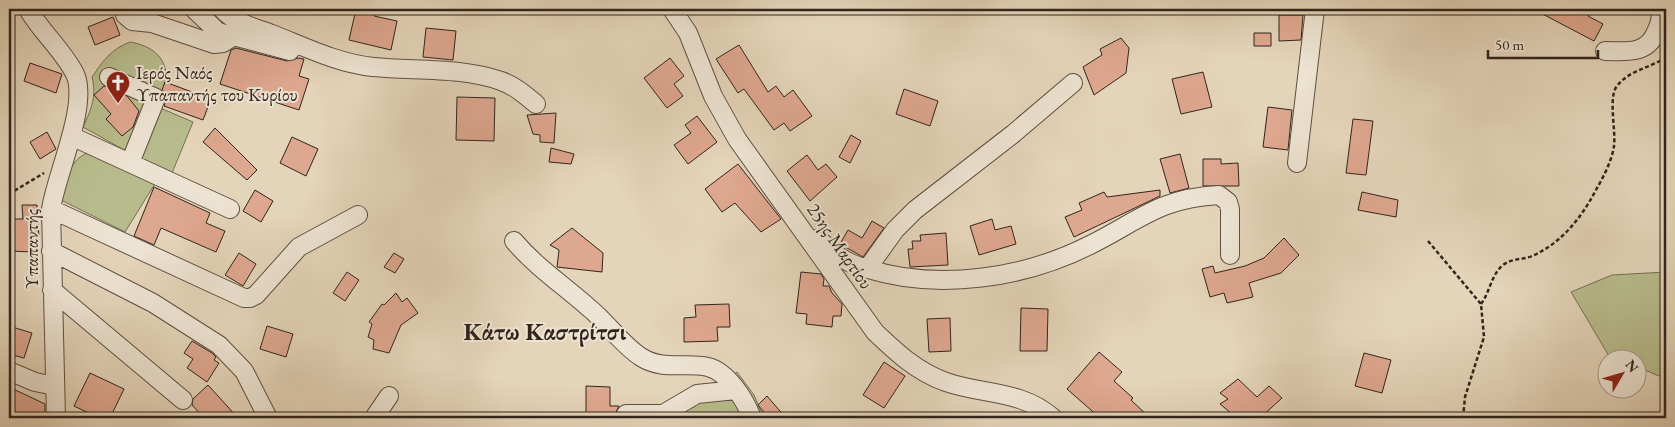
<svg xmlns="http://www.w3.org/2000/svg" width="1675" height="427" viewBox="0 0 1675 427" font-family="'EB Garamond',serif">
	<rect width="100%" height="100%" fill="#e4d4b9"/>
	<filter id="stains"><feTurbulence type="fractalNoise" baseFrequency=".004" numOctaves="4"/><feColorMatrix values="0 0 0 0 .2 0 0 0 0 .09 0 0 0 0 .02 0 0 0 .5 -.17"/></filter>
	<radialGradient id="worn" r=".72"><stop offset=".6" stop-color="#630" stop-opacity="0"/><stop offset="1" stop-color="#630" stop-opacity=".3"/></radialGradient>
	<path fill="#b8bc8c" stroke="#747054" d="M 130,42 C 147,45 163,53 166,72 C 168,88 142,140 135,156 L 83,127 C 91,110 97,96 92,77 C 103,61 111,49 130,42 Z
		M 158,107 L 193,122 L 172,173 L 137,158 Z
		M 87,153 L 156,182 L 125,232 L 61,200 C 66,182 67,162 87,153 Z
		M 1666,272 L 1666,375 L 1659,376 L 1638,367 L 1638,360 L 1618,359 L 1609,356 L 1571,292 L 1612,275 Z
		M 737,372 L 754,395 L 764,418 L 669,418 L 668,407 L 679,394 L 696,385 L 725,382 Z"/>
	<path fill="#dea78f" stroke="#31251c" d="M 356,9 L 376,11 L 374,16 L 397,21 L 391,50 L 349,40 Z
		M 1533,9 L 1592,9 L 1588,16 L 1603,24 L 1594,41 Z
		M 1279,15 L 1303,15 L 1301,40 L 1279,41 Z
		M 113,17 L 120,35 L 95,45 L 88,27 Z
		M 426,28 L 456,31 L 453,60 L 423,57 Z
		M 1254,33 L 1271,33 L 1271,46 L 1254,46 Z
		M 1121,38 L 1129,48 L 1126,73 L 1094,95 L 1083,67 L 1102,55 L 1100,49 Z
		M 739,45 L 768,92 L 776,86 L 784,97 L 793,90 L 812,116 L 790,131 L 784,123 L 774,130 L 744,89 L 738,93 L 716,59 Z
		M 236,48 L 287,61 L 298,58 L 304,59 L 299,76 L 309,79 L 299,110 L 220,84 L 231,50 Z
		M 670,58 L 684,76 L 674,84 L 683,96 L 667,108 L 644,78 Z
		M 30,63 L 62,74 L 56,93 L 24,81 Z
		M 1203,72 L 1212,107 L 1181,114 L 1172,79 Z
		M 165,82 L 211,99 L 203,120 L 164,106 L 167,97 L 162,90 Z
		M 104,86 L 127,96 L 139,111 L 133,127 L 122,136 L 106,119 L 111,114 L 94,95 Z
		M 904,89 L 938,101 L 930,126 L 896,114 Z
		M 457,97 L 495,98 L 494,141 L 456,140 Z
		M 1268,107 L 1292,110 L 1288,150 L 1263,147 Z
		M 556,113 L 554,143 L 540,142 L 540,135 L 533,134 L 527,115 Z
		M 697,116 L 717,142 L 688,164 L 674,145 L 691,133 L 685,125 Z
		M 1353,119 L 1373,121 L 1366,175 L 1346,173 Z
		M 215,128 L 257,170 L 247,180 L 203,142 Z
		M 47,132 L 56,149 L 40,159 L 30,142 Z
		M 851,135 L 861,141 L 850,163 L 839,157 Z
		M 292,137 L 318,149 L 306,176 L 280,163 Z
		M 551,148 L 574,154 L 571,164 L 549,162 Z
		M 1180,154 L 1189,188 L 1170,193 L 1160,159 Z
		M 807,155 L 818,170 L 826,164 L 837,177 L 810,201 L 787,171 Z
		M 1203,159 L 1221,159 L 1221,164 L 1238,163 L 1239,186 L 1203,186 Z
		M 738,164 L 781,219 L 761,232 L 735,203 L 722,212 L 705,189 Z
		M 154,187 L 210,213 L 206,223 L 225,231 L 216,252 L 161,228 L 154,245 L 134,236 Z
		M 255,190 L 273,201 L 261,222 L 243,211 Z
		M 1160,190 L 1160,196 L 1074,237 L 1065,217 L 1082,210 L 1079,203 L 1104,192 L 1107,197 Z
		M 1362,192 L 1398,200 L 1396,217 L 1358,210 Z
		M 22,205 L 37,205 L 39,237 L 34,237 L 34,252 L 9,251 L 9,238 L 13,238 L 12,219 L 23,219 Z
		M 992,219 L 995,230 L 1011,226 L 1016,244 L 979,255 L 970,226 Z
		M 872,221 L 884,228 L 863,257 L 840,244 L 848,230 L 862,238 Z
		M 572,228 L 603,253 L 602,272 L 557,267 L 559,250 L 550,245 Z
		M 946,233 L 948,265 L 910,267 L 908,249 L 913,249 L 912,241 L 921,241 L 920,235 Z
		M 1284,238 L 1299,255 L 1281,273 L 1249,283 L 1253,297 L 1227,303 L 1224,293 L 1210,297 L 1202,269 L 1213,266 L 1215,273 L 1245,266 L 1264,258 Z
		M 239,253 L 256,264 L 243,286 L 225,275 Z
		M 394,253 L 404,259 L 395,273 L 384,267 Z
		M 347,272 L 359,280 L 345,301 L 333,293 Z
		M 801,272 L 821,274 L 824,279 L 823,286 L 829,286 L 832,293 L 842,304 L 841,316 L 833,316 L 832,327 L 806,324 L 807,314 L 796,313 Z
		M 396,293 L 402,302 L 407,298 L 418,313 L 401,325 L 389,353 L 373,349 L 374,340 L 368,337 L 372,324 L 369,322 L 382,304 L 384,305 Z
		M 729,304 L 730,327 L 717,327 L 718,341 L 684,342 L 684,318 L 696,317 L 695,305 Z
		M 1021,308 L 1048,309 L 1047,351 L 1020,351 Z
		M 950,318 L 951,351 L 929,352 L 927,319 Z
		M 9,326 L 32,333 L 24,358 L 9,354 Z
		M 267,326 L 293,334 L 286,357 L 260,349 Z
		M 192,341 L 212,353 L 216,357 L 214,360 L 219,363 L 207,382 L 187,368 L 193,359 L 184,353 Z
		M 1099,352 L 1122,372 L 1114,381 L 1133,398 L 1131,400 L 1150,418 L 1100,418 L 1067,389 Z
		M 1364,353 L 1391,360 L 1382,393 L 1355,386 Z
		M 884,362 L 905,376 L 884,408 L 863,395 Z
		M 90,373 L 124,389 L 110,418 L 99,418 L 74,406 Z
		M 1238,379 L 1257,397 L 1269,386 L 1282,398 L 1260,418 L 1237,418 L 1220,404 L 1228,399 L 1220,393 Z
		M 208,385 L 238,418 L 204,418 L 192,405 L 193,399 Z
		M 586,386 L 610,387 L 610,406 L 619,406 L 615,414 L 616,418 L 586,418 Z
		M 9,387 L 45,404 L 45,418 L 9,418 Z
		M 767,396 L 786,418 L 769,418 L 758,405 Z"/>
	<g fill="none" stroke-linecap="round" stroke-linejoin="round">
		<defs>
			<path id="minor" d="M 28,9 C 41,32 63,50 75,74 C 89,104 56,175 51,209 L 56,418
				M 128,9 L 125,15 L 132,21 L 152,23 L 214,44 L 223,43 L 234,36
				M 194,9 L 218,32 L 290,51
				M 222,9 C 234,23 256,28 272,34 C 305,47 337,63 373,67 C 415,71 462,67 501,81 C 515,86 525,95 536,104
				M 672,9 L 688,33 L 713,96 L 737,139 L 875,332 C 896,352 917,372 946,382 C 983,395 1022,390 1053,418
				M 1605,51 C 1626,51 1647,55 1656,32 C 1660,24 1662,17 1660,9
				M 109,77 L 156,98 L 130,163
				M 71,136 L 230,209
				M 1297,163 L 1315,9
				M 51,209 L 244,298 L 250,298 L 256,295 L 299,247 L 358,215
				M 811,240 L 816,239 C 825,243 829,250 837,255 C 845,261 858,267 868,269 C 939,291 1025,278 1090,245 C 1140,220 1160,198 1219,195 L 1228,202 L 1230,209 L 1230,255
				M 514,241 C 536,267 563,285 588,307 C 607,322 621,344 641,357 C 663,371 685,362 708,367 C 728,372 745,400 752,418
				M 51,251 L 153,303 L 219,345 L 244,371 L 268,418
				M 867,269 L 895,230 L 915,210 L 1013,134 L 1073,83
				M 52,290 L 183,400
				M 9,371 L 35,382 L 55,386
				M 626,414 L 663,414 L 697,394 L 736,390
				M 374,418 L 389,396"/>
		</defs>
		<use href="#minor" stroke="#5e5143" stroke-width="20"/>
		<path stroke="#31251c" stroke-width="2.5" stroke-dasharray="4 2.5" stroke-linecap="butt" d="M 9,194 L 44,173
			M 1428,241 L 1481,304 L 1484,337 L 1465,397 L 1463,418
			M 1481,304 C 1490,292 1491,275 1503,265 C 1512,258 1523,260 1532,256 C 1562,243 1582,217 1597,188 C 1604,176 1612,160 1614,146 C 1616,130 1608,97 1617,86 C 1629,70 1651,68 1666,57"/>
		<use href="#minor" stroke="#ede3d2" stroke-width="18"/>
	</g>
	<defs>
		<symbol id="church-pin" viewBox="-11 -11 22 30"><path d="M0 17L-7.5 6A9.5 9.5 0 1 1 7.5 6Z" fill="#8f2418" stroke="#ede3d2"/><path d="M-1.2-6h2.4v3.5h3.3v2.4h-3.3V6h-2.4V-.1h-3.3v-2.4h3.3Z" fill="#fff"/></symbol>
	</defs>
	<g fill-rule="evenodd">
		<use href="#church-pin" x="104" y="69" width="28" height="38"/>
	</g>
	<g text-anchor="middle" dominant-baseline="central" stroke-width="4" stroke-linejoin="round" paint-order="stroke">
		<g font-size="19" fill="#31251c" stroke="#ede3d2" text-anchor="start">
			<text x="136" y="72">Ιερός Ναός<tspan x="136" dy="22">Υπαπαντής του Κυρίου</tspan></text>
		</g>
		<g font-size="19" fill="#31251c" stroke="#ede3d2">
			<text transform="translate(840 246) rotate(55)">25ης Μαρτίου</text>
			<text transform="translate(31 249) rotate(-90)">Υπαπαντής</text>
		</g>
		<g font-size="24" font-weight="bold" fill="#31251c" stroke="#ede3d2">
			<text x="545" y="331">Κάτω Καστρίτσι</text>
		</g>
	</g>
	<rect width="1675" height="427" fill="none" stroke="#e4d4b9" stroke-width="30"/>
	<rect x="10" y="10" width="1655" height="407" fill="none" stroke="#31251c" stroke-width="2.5"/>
	<rect x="15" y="15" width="1645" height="397" fill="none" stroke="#31251c"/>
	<g transform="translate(1622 374) rotate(52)"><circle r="24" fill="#ede3d2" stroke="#a29789"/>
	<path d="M0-4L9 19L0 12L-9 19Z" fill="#8f2418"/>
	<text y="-8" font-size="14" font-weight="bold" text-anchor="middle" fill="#31251c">N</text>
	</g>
	<path d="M1488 50v8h110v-8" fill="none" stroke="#31251c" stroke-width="2.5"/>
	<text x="1495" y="50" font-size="15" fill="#31251c" stroke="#ede3d2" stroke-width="4" paint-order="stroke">50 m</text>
	<rect width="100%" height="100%" filter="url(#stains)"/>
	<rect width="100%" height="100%" fill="url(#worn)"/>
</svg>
